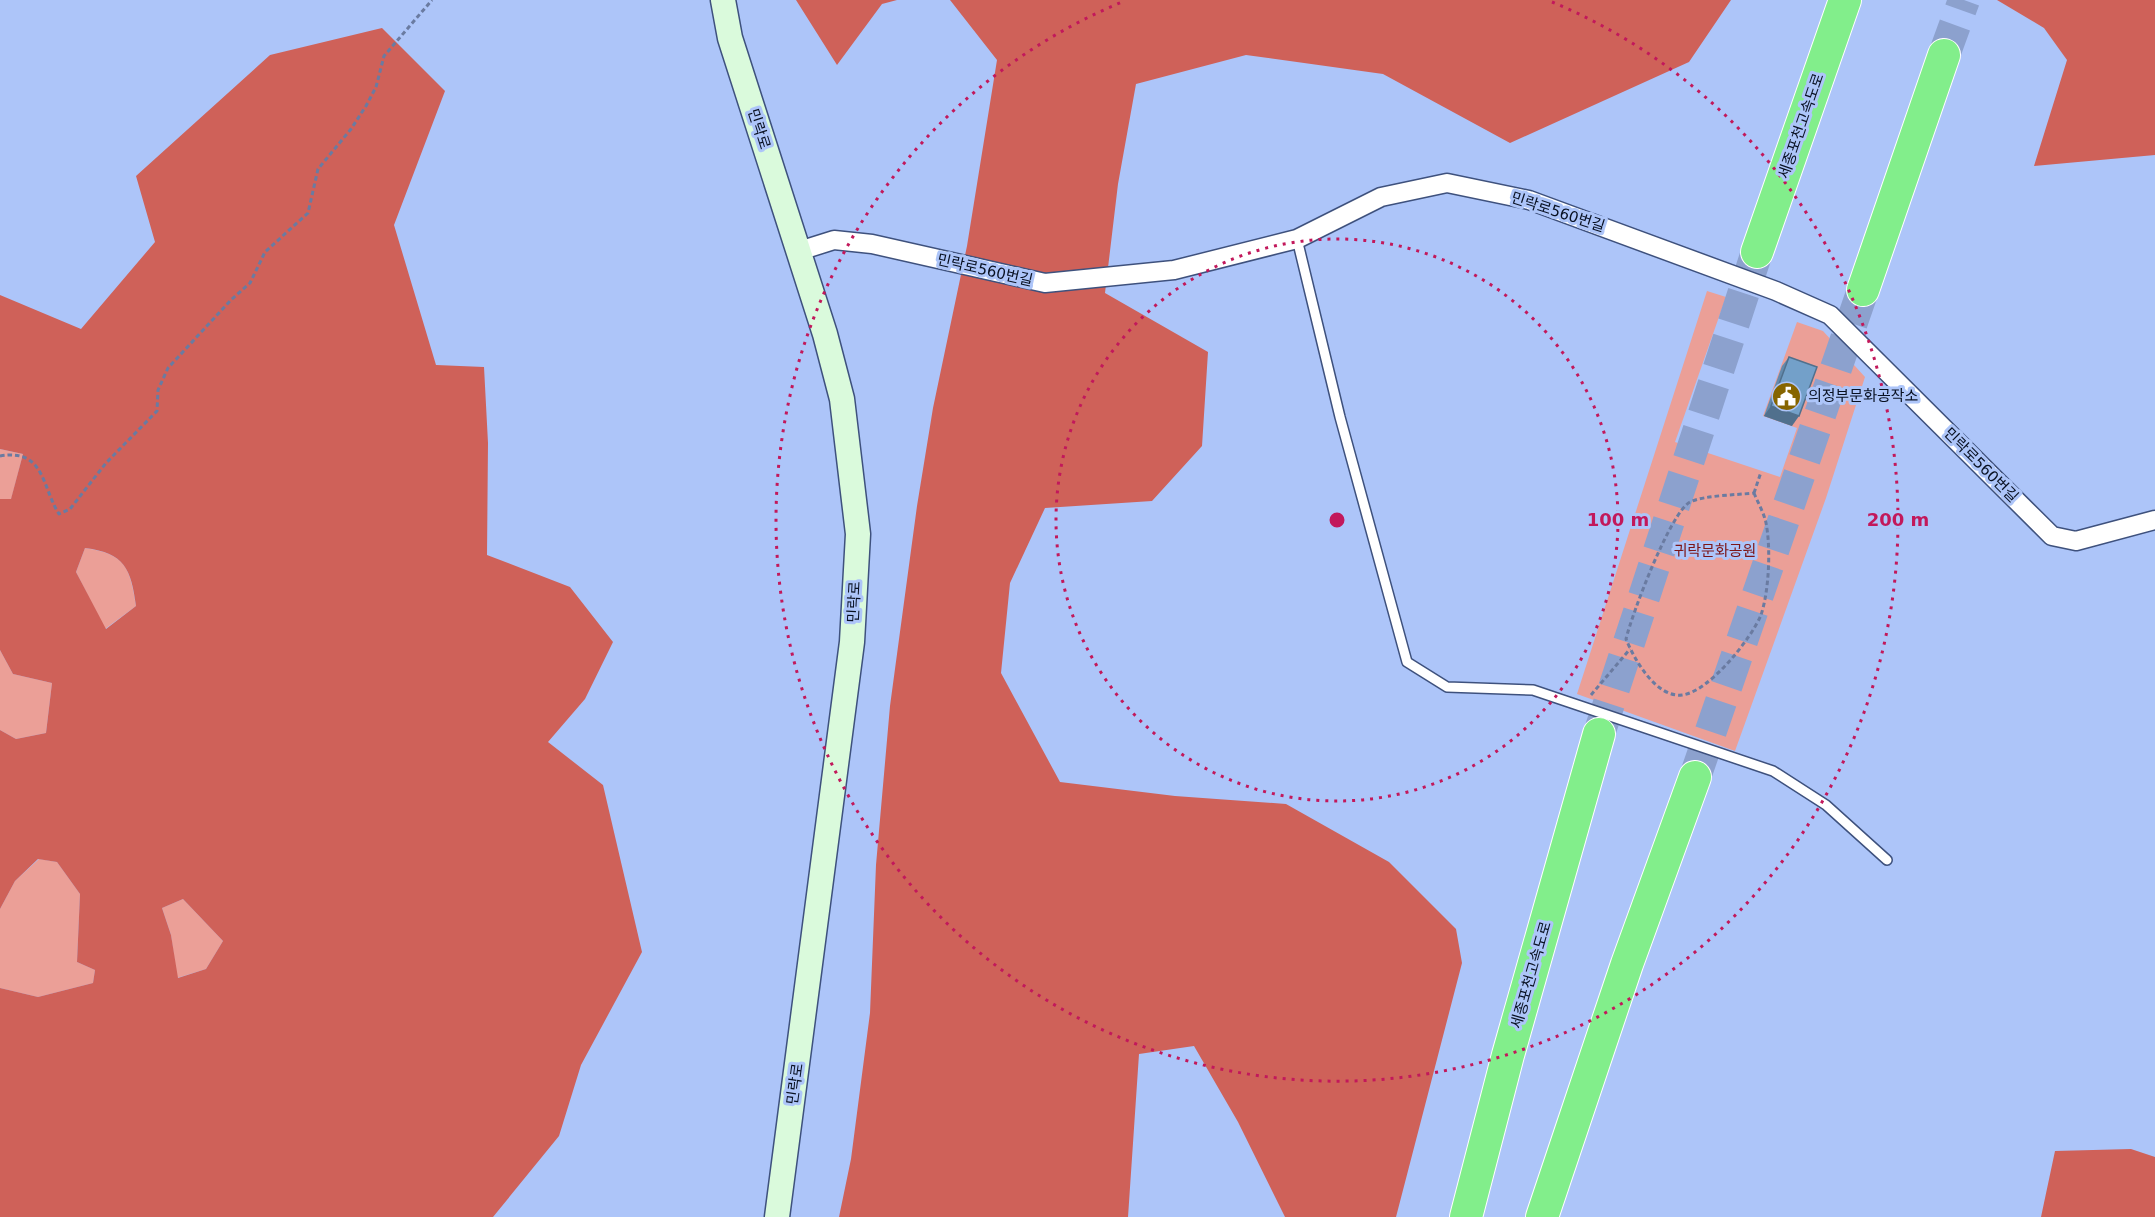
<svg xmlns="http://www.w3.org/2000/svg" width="2155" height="1217" viewBox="0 0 2155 1217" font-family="'DejaVu Sans','Noto Sans KR',sans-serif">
	<rect width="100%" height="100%" fill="#adc5f9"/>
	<path fill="#eb9f97" d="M 1707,291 L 1726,297 L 1675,442 L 1780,477 L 1797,428 L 1763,416 L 1797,322 L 1823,331 L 1865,377 L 1826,498 L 1735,751 L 1577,694 Z
		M 0,449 L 23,454 L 11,500 L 0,499 Z
		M 85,548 C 126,554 130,568 136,606 L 105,629 L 76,572 Z
		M 0,650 L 13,674 L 52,683 L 46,733 L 16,739 L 0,730 Z
		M 39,859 L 57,862 L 80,894 L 77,962 L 95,970 L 93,983 L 38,997 L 0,988 L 0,909 L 15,881 Z
		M 183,899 L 223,941 L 206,969 L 177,978 L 171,935 L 162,908 Z"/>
	<path fill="#cf6159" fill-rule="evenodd" d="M 796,0 L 897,0 L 882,4 L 837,65 Z
		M 950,0 L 1731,0 L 1689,62 L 1510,143 L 1383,74 L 1246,55 L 1136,84 L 1118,184 L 1105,293 L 1208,352 L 1202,446 L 1152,501 L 1045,508 L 1010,583 L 1001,673 L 1060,782 L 1175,796 L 1286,804 L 1389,862 L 1456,929 L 1462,963 L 1396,1217 L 1285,1217 L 1238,1122 L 1194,1046 L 1139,1054 L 1128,1217 L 839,1217 L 851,1159 L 870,1013 L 876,865 L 890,706 L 917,506 L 933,408 L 967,246 L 997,60 Z
		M 1997,0 L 2155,0 L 2155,155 L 2034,166 L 2067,60 L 2044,28 Z
		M 382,28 L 445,91 L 394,225 L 436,365 L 484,367 L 488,443 L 487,555 L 570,587 L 613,642 L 585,699 L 548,742 L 603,785 L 642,952 L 581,1065 L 559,1136 L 493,1217 L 0,1217 L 0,988 L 38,997 L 93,983 L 95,970 L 77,962 L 80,894 L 57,862 L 38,859 L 15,881 L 0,909 L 0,730 L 16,739 L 46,733 L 52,683 L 13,674 L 0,650 L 0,499 L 11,499 L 23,454 L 0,449 L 0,295 L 81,329 L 155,242 L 136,176 L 270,55 ZM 85,548 C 125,553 131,569 136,606 L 106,629 L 76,572 ZM 183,899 L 223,941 L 206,969 L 178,978 L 171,935 L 162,908 Z
		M 2131,1149 L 2155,1157 L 2155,1217 L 2041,1217 L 2055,1151 Z"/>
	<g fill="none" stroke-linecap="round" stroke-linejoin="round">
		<path stroke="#8ca1ce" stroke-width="32" stroke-dasharray="32 16" stroke-linecap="butt" d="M 1944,55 L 1964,0
			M 1599,734 L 1757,252
			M 1695,777 L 1863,290"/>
		<defs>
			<path id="lane" d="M 1297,239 L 1340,417 L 1407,662 L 1447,687 L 1533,690 L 1773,771 L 1826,805 L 1887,860"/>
			<path id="street" d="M 799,251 L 834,240 L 872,244 L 1045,283 L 1174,270 L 1297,239 L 1381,197 L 1447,183 L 1529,200 L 1776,291 L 1830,315 L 2052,536 L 2076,541 L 2155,520"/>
			<path id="secondary" d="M 723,0 L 730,38 L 825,334 L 842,399 L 858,534 L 852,642 L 777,1217"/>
			<path id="highway" d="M 1757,252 L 1845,0
				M 1863,290 L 1944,55
				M 1466,1217 L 1508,1055 L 1599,734
				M 1542,1217 L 1627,964 L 1695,777"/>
		</defs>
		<use href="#lane" stroke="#3e517d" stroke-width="12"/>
		<use href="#street" stroke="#3e517d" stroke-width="21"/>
		<use href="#secondary" stroke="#3e517d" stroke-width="27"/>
		<use href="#highway" stroke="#fff" stroke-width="34"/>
		<path stroke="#6a7ba1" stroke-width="3" stroke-dasharray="4.5 3" stroke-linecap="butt" d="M 0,456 C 45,448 42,488 59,514 L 70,509 L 106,463 L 157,411 L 158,390 L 168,368 L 231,300 L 250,283 L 265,252 L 308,213 L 318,169 L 351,129 L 366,106 L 376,87 L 384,56 L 432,0
			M 1754,493 C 1758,503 1764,513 1766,523 C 1771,548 1769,591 1761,615 C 1751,639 1709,692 1682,695 C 1656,698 1634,659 1626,639 C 1632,614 1670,513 1690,502 C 1705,495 1738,495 1754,493 Z
			M 1754,493 L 1761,472
			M 1591,695 L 1630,649"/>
		<use href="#lane" stroke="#fff" stroke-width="9"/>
		<use href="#street" stroke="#fff" stroke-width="18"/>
		<use href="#secondary" stroke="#dafadc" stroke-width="24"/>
		<use href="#highway" stroke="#82ee8b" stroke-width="32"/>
	</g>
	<path fill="#638aad" d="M 1789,357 L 1792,426 L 1764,416 L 1782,366 Z"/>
	<path fill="#50708d" d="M 1771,406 L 1799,416 L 1792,426 L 1764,416 Z"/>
	<path fill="#73a0c9" stroke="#50708d" stroke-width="1.5" d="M 1789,357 L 1817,367 L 1799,416 L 1771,406 Z"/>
	<g fill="none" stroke="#c2185b" stroke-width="3" stroke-dasharray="3 6">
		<circle cx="1337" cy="520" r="281"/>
		<path d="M1552 2A561 561 0 1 1 1122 2"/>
	</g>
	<defs>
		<symbol id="civic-disc" viewBox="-11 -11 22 22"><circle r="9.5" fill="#866500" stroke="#adc5f9"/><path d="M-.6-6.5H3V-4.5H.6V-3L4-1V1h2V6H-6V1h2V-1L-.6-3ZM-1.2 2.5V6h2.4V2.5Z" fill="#fff"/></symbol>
	</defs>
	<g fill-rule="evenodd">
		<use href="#civic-disc" x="1770" y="380" width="33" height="33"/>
	</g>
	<g text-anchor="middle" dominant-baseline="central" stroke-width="6" stroke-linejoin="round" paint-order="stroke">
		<g font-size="15" fill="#081021" stroke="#adc5f9">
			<text transform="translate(1801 126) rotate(-71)">세종포천고속도로</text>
			<text transform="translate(759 129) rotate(72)">민락로</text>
			<text transform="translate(1558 212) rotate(18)">민락로560번길</text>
			<text transform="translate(985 270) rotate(13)">민락로560번길</text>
			<text transform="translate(1981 465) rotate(45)">민락로560번길</text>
			<text transform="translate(854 602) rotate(-87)">민락로</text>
			<text transform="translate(1531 975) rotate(-74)">세종포천고속도로</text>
			<text transform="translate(795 1084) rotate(-82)">민락로</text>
		</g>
		<g font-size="15" fill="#081021" stroke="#adc5f9" text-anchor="start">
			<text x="1808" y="396">의정부문화공작소</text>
		</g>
		<g font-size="15" fill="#7c1517" stroke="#adc5f9">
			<text x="1715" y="551">귀락문화공원</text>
		</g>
	</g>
	<circle cx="1337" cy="520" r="9" fill="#c2185b" stroke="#adc5f9" stroke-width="3"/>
	<g font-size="18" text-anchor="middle" font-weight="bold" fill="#c2185b" stroke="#adc5f9" stroke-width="6" stroke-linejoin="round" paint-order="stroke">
		<text x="1618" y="526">100 m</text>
		<text x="1898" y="526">200 m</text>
	</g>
</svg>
